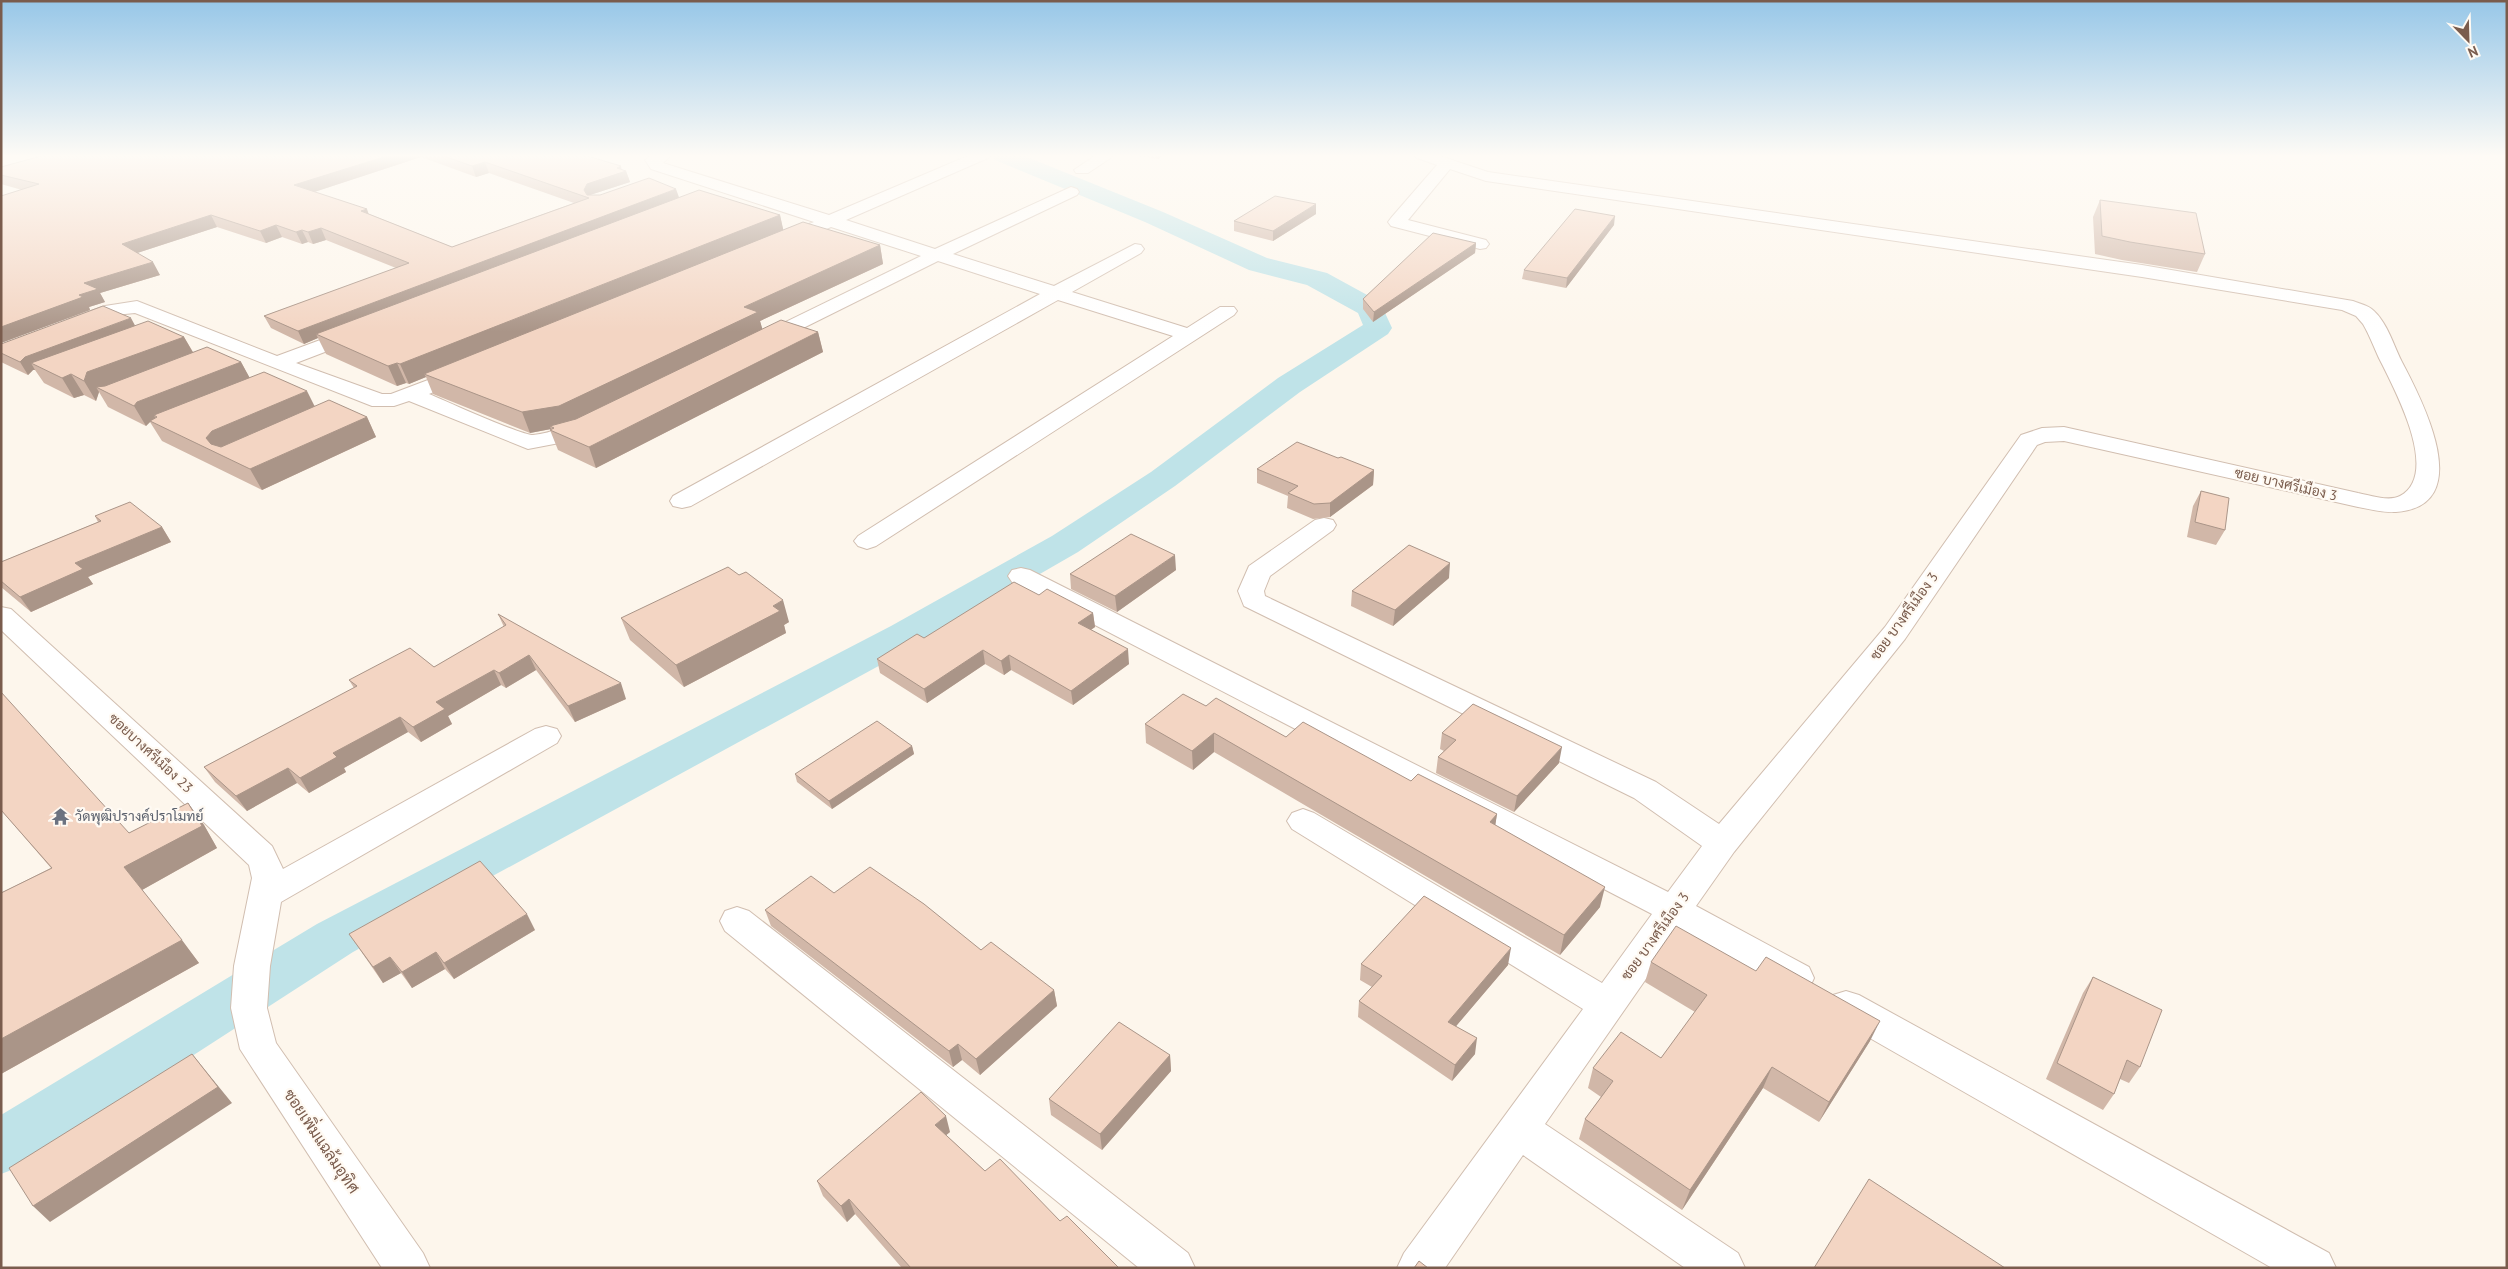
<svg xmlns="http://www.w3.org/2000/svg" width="2508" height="1269" viewBox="0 0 2508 1269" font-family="'PT Sans',Sarabun,sans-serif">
	<rect width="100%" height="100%" fill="#fdf6ec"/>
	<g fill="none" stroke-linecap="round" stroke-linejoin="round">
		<path fill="#bfe3e8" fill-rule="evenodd" d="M 992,155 L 1022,155 L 1163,212 L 1267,258 L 1327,273 L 1380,302 L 1392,328 L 1388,334 L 1300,392 L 1175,486 L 1078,552 L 919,644 L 353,952 L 22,1166 L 1,1174 L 1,1115 L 317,924 L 891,626 L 1052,536 L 1151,472 L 1278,378 L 1363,325 L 1358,313 L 1307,285 L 1249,270 L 1145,222 L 995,160 Z"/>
		<defs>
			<path id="minor" d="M 651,155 L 671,155 L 663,163 L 829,215 L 970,155 L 991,155 L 988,158 L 846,220 L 935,249 L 1071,187 L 1077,189 L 1079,192 L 1077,195 L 953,254 L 1054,286 L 1135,244 L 1141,245 L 1144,249 L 1141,253 L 1072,292 L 1187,328 L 1220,307 L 1234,307 L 1237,311 L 1234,315 L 876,546 L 867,549 L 858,546 L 854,541 L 858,536 L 1173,336 L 1058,300 L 691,506 L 682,508 L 673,506 L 670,501 L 673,496 L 1040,294 L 938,261 L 769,345 L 762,347 L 755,345 L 752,341 L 755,337 L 921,256 L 831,227 L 790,245 L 778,245 L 775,241 L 778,237 L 814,222 L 651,169 L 645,160 Z
				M 1096,155 L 1115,155 L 1088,173 L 1076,173 L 1074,170 Z
				M 1414,155 L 1437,155 L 1488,172 L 2142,265 L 2353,301 C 2360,304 2368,305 2374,311 C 2388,324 2394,347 2403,364 C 2423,402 2477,506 2396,512 C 2383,513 2370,509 2358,507 L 2064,441 L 2045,442 L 2037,445 L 1905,639 L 1734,852 L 1696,906 L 1809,967 L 1814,978 L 1809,989 L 1796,993 L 1783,989 L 1680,930 L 1545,1124 L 1738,1253 L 1745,1268 L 1685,1268 L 1523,1155 L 1445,1268 L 1397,1268 L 1404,1253 L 1583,1009 L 1292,829 L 1287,821 L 1292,813 L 1303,809 L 1314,813 L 1602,983 L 1652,914 L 1012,582 L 1008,576 L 1012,570 L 1021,568 L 1030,570 L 1668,892 L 1702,846 L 1634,798 L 1244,606 L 1238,591 L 1249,566 L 1315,520 L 1324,518 L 1333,520 L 1336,525 L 1333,530 L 1270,576 L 1264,591 L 1265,596 L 1656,782 L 1719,824 L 1885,627 L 2021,435 L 2042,428 L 2064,427 L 2358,493 C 2369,495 2389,502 2400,496 C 2442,473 2392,385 2378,356 C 2373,345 2369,334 2363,324 L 2356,316 L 2342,310 L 2142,277 L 1486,181 L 1450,169 L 1408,220 L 1486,240 L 1489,244 L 1486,248 L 1480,249 L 1391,226 L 1388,222 L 1391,218 L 1437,165 L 1417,158 Z
				M 137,301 L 277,356 L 350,329 L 364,329 L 367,333 L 364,337 L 296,363 L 382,394 L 391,394 L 465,366 L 472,368 L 475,372 L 472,376 L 429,394 C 446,401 520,435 533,435 C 554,434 579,418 597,422 L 600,427 L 597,432 L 575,440 L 528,449 L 409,401 L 394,406 L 372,406 L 135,313 L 115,315 L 76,329 L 69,327 L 66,323 L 69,319 L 105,306 Z
				M 1,607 L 11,609 L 272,846 L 283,869 L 535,729 L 546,726 L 557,729 L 561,736 L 557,743 L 281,902 L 270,966 L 267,1008 L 276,1043 L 423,1253 L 430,1268 L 382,1268 L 240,1049 L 231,1008 L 234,966 L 252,878 L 249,865 L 1,630 Z
				M 737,907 L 749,911 L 1188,1253 L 1195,1268 L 1139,1268 L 725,931 L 720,921 L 725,911 Z
				M 1846,991 L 1859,995 L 2329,1253 L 2336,1268 L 2272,1268 L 1833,1017 L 1828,1006 L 1833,995 Z"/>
		</defs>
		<use href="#minor" stroke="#d1beb0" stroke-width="2"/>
		<use href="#minor" fill="#fff" fill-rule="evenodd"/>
	</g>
	<path fill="#d1b7a8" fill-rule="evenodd" d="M 45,155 L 584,155 L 626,171 L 630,182 L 590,195 L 679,198 L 780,215 L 783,230 L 880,245 L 883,264 L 760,321 L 762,329 L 818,332 L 823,352 L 596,468 L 558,450 L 550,430 L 551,429 L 530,433 L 433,394 L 426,377 L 409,384 L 406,383 L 397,386 L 326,354 L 318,338 L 304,344 L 271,328 L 264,316 L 396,268 L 326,240 L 313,244 L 308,242 L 302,244 L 282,237 L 266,243 L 217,227 L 137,253 L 160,275 L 100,293 L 105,302 L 89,307 L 90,310 L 1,343 L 1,196 L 22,190 L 1,184 L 1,167 ZM 421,157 L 476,177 L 489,173 L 574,203 L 452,247 L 314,192 Z
		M 1132,155 L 1164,155 L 1158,159 Z
		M 2100,200 L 2205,254 L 2197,272 L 2122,260 L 2095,254 L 2093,217 Z
		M 1316,214 L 1273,241 L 1234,231 L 1234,221 Z
		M 1614,225 L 1566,288 L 1522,279 L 1524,270 Z
		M 1476,243 L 1475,253 L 1373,322 L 1363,309 L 1363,299 Z
		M 135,326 L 184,337 L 193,352 L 241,362 L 249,377 L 315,406 L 367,417 L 376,437 L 262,490 L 162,441 L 150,422 L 146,426 L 108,407 L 99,392 L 96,401 L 84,395 L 74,398 L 44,383 L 35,370 L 33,370 L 28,375 L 1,362 L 1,344 Z
		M 1338,458 L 1374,470 L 1373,485 L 1330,517 L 1313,519 L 1287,508 L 1288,496 L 1257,483 L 1257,469 Z
		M 2201,491 L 2225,530 L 2216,545 L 2187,537 L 2193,506 Z
		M 95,516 L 162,527 L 171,542 L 88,577 L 93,584 L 31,612 L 1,587 L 1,562 L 98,522 Z
		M 1176,570 L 1117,612 L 1071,589 L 1070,574 Z
		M 1449,578 L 1393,626 L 1351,606 L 1352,591 Z
		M 1039,595 L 1093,613 L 1095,627 L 1091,630 L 1129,664 L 1073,705 L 1011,670 L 1004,675 L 985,664 L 927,703 L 880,673 L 877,659 L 924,638 Z
		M 498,614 L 626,699 L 575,722 L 536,670 L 506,688 L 501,685 L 448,716 L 452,724 L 421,742 L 408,732 L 344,768 L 346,772 L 309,793 L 297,783 L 247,811 L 215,782 L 204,767 L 354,688 L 349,680 L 434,667 L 504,627 Z
		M 621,618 L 789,622 L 784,625 L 786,633 L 684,687 L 630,640 Z
		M 1206,706 L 1286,737 L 1411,781 L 1497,814 L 1495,825 L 1600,907 L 1560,955 L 1214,752 L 1193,770 L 1146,743 L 1145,724 Z
		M 1442,733 L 1559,763 L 1514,812 L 1436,773 L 1438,757 L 1444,751 L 1440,749 Z
		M 912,746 L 914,754 L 832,809 L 797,782 L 795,774 Z
		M 188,803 L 204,825 L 217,848 L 142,890 L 199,963 L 1,1074 L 1,893 L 51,868 L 1,810 L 129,833 Z
		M 834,893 L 981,950 L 1054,990 L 1057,1006 L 980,1075 L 962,1060 L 953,1067 L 771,926 L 765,910 Z
		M 535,930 L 454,979 L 445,969 L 412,988 L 401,973 L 383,983 L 349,934 Z
		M 1651,962 L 1870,1041 L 1819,1122 L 1763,1088 L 1682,1210 L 1579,1139 L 1585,1119 L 1601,1097 L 1588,1088 L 1593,1068 L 1661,1058 L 1695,1012 L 1645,982 Z
		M 1361,964 L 1508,965 L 1456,1026 L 1475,1054 L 1452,1081 L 1358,1017 L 1359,1001 L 1372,987 L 1360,980 Z
		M 2093,977 L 2140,1067 L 2129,1083 L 2120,1079 L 2114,1094 L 2103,1110 L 2046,1079 L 2083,993 Z
		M 1170,1055 L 1171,1071 L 1102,1150 L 1051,1115 L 1049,1099 Z
		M 950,1132 L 946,1135 L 985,1171 L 1060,1221 L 1119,1268 L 902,1268 L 855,1214 L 847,1222 L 823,1196 L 817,1181 Z"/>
	<path fill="#aa9588" d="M 390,155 L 420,155 L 421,157 L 299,197 L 294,185 Z
		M 1157,155 L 1164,155 L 1158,159 Z
		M 485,162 L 489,173 L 476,177 L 472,166 Z
		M 621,166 L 622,172 L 626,171 L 630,182 L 590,195 L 589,198 L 584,190 L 587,184 Z
		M 676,189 L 680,200 L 316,334 L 318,338 L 304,344 L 298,331 Z
		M 1316,204 L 1316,214 L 1273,241 L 1273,231 Z
		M 367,209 L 371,221 L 361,211 Z
		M 211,215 L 217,227 L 128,256 L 122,244 Z
		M 780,215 L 784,233 L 424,374 L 426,377 L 409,384 L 400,364 Z
		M 1615,216 L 1614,225 L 1566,288 L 1567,278 Z
		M 276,225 L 282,237 L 266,243 L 260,231 Z
		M 321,228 L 326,240 L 313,244 L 308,232 Z
		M 302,230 L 308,242 L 302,244 L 296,232 Z
		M 1476,243 L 1475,253 L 1373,322 L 1374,312 Z
		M 880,245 L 883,264 L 760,321 L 763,331 L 566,426 L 554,428 L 550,426 L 551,429 L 530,433 L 522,412 L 744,307 Z
		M 153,262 L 160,275 L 100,293 L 105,302 L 89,307 L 90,310 L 1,343 L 1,327 L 79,295 L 84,283 Z
		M 131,318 L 138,331 L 31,363 L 35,370 L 33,370 L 28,375 L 20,362 L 25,357 Z
		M 818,332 L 823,352 L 596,468 L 589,447 Z
		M 184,337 L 195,356 L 104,391 L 96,387 L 99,392 L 96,401 L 84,381 L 87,372 Z
		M 241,362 L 252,382 L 157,417 L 154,415 L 156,420 L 150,421 L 150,422 L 146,426 L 134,406 L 137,402 Z
		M 397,363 L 406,383 L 397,386 L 388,366 Z
		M 71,374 L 84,395 L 74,398 L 62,378 Z
		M 307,391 L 317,411 L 214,452 L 206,438 L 212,431 Z
		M 367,417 L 376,437 L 262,490 L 250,469 Z
		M 1374,470 L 1373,485 L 1330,517 L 1330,503 Z
		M 162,527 L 171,542 L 88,577 L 93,584 L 31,612 L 20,597 L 75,563 Z
		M 1175,555 L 1176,570 L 1117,612 L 1115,596 Z
		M 1450,563 L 1449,578 L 1393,626 L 1395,610 Z
		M 783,600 L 789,622 L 784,625 L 786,633 L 684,687 L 676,665 L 773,606 Z
		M 1093,613 L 1095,627 L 1080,637 L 1078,623 Z
		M 1128,649 L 1129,664 L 1073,705 L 1071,691 Z
		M 983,650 L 985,664 L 927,703 L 924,689 Z
		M 529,655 L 536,670 L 506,688 L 499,673 Z
		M 1009,655 L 1011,670 L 1004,675 L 1001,661 Z
		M 494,670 L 501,685 L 448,716 L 452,724 L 421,742 L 413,727 L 436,702 Z
		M 621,683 L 626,699 L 575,722 L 568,706 Z
		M 400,717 L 408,732 L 344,768 L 346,772 L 309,793 L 300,778 L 333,753 Z
		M 1214,733 L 1214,752 L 1193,770 L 1192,751 Z
		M 912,746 L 914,754 L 832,809 L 829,801 Z
		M 1562,747 L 1559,763 L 1514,812 L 1517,796 Z
		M 288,768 L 297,783 L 247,811 L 236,796 Z
		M 188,803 L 204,825 L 217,848 L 142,890 L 124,867 Z
		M 1497,814 L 1494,834 L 1490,822 Z
		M 1605,887 L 1600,907 L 1560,955 L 1564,935 Z
		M 527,914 L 535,930 L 454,979 L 444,963 Z
		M 182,940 L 199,963 L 1,1074 L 1,1039 Z
		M 1511,948 L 1508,965 L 1446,1038 L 1448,1022 Z
		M 436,952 L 445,969 L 412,988 L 402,972 Z
		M 390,957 L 401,973 L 383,983 L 373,967 Z
		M 1054,990 L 1057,1006 L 980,1075 L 976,1059 Z
		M 1880,1021 L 1870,1041 L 1819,1122 L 1829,1102 Z
		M 1477,1038 L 1475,1054 L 1452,1081 L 1455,1065 Z
		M 958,1044 L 962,1060 L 953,1067 L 949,1051 Z
		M 192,1054 L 232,1103 L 50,1222 L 33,1206 Z
		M 1170,1055 L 1171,1071 L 1102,1150 L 1100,1134 Z
		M 1772,1067 L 1763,1088 L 1682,1210 L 1690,1190 Z
		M 946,1116 L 950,1132 L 939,1141 L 935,1125 Z
		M 849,1199 L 855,1214 L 847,1222 L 841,1206 Z"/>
	<path fill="#f3d5c3" stroke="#aa9588" d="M 45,155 L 390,155 L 294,185 L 367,209 L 361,211 L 452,247 L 589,198 L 485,162 L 472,166 L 441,155 L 584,155 L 621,166 L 617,168 L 626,171 L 587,184 L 584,190 L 587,195 L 600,195 L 649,178 L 676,189 L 298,331 L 264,316 L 409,263 L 321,228 L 308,232 L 302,230 L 296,232 L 276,225 L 260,231 L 211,215 L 122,244 L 153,262 L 84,283 L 98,289 L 79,295 L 83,297 L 1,327 L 1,196 L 39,184 L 1,175 L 1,167 Z
		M 699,190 L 780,215 L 400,364 L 397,363 L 388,366 L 316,334 Z
		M 1275,196 L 1316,204 L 1273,231 L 1234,221 Z
		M 2100,200 L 2196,213 L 2205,254 L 2130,242 L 2102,236 Z
		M 1575,209 L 1615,216 L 1567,278 L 1524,270 Z
		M 803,222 L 880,245 L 744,307 L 758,312 L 559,406 L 522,412 L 424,374 Z
		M 1433,233 L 1476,243 L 1374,312 L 1363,299 Z
		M 103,306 L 131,318 L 25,357 L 20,362 L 1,353 L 1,344 Z
		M 781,320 L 818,332 L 589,447 L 550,430 L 554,428 L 550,426 L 576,419 Z
		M 148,321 L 184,337 L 87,372 L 84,381 L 71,374 L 62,378 L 31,363 Z
		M 207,347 L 241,362 L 137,402 L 134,406 L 96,387 L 105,386 Z
		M 264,372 L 307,391 L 212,431 L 206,438 L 211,444 L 221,447 L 329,400 L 367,417 L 250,469 L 150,421 L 157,417 L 154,415 Z
		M 1297,442 L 1338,458 L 1341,457 L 1374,470 L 1330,503 L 1314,504 L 1288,493 L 1298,486 L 1257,469 Z
		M 2201,491 L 2229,498 L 2225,530 L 2195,522 Z
		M 130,502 L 162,527 L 75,563 L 83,569 L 20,597 L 1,581 L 1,562 L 101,521 L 95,516 Z
		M 1131,534 L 1175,555 L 1115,596 L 1070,574 Z
		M 1409,545 L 1450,563 L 1395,610 L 1352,591 Z
		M 728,567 L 739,575 L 746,572 L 783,600 L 773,606 L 780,611 L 676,665 L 621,618 Z
		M 1014,582 L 1039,595 L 1047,589 L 1093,613 L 1078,623 L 1128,649 L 1071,691 L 1009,655 L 1001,661 L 983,650 L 924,689 L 877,659 L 917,634 L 924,638 Z
		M 498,614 L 621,683 L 568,706 L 529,655 L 499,673 L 494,670 L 436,702 L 445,709 L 413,727 L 400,717 L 333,753 L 337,757 L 300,778 L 288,768 L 236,796 L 204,767 L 357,686 L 349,680 L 410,648 L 434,667 L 506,625 Z
		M 1,692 L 129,833 L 188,803 L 202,826 L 124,867 L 182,940 L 1,1039 L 1,893 L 52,868 L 1,810 Z
		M 1183,694 L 1206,706 L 1216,698 L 1286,737 L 1303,722 L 1411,781 L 1418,774 L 1497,814 L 1490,822 L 1605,887 L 1564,935 L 1214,733 L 1192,751 L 1145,724 Z
		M 1473,704 L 1562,747 L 1517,796 L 1438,757 L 1456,740 L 1442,733 Z
		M 877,721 L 912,746 L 829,801 L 795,774 Z
		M 480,861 L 527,914 L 444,963 L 436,952 L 402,972 L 390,957 L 373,967 L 349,934 Z
		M 870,867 L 924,904 L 981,950 L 991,942 L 1054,990 L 976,1059 L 958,1044 L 949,1051 L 765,910 L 811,876 L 834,893 Z
		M 1424,896 L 1511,948 L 1448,1022 L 1477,1038 L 1455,1065 L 1359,1001 L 1382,976 L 1361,964 Z
		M 1676,926 L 1756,971 L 1766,957 L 1880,1021 L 1829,1102 L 1772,1067 L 1690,1190 L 1585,1119 L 1613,1081 L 1593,1068 L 1621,1032 L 1661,1058 L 1707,995 L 1651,962 Z
		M 2093,977 L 2162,1010 L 2140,1067 L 2127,1060 L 2114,1094 L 2057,1063 Z
		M 1119,1022 L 1170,1055 L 1100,1134 L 1049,1099 Z
		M 192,1054 L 218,1087 L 33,1206 L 9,1168 Z
		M 921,1092 L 946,1116 L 935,1125 L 985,1171 L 1000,1159 L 1060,1221 L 1067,1216 L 1119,1268 L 911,1268 L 849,1199 L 841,1206 L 817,1181 Z
		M 1869,1179 L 2005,1268 L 1814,1268 Z
		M 1419,1261 L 1428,1268 L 1414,1268 Z"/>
	<linearGradient id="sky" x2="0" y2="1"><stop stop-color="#97c7e8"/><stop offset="0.47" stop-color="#fefbf6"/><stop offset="1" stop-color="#fefbf6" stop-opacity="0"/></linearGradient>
	<rect width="2508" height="332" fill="url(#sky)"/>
	<defs>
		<symbol id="temple-bare" viewBox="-9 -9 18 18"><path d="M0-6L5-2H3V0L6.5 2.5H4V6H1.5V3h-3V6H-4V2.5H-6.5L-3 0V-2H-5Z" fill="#6b7280" stroke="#fffaf3" stroke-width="2.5" paint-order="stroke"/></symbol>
	</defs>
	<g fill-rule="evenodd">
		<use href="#temple-bare" x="48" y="804" width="25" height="25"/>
	</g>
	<g text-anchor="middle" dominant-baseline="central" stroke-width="4.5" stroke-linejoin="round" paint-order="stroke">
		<g font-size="14" fill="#7a5c4d" stroke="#fffaf3">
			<text transform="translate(2286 484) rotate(13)">ซอย บางศรีเมือง 3</text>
			<text transform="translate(1904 616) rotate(-54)">ซอย บางศรีเมือง 3</text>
			<text transform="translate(151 753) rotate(43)">ซอยบางศรีเมือง 23</text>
			<text transform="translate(1655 936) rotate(-54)">ซอย บางศรีเมือง 3</text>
		</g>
		<g font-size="14" fill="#5b616d" stroke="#fffaf3" text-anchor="start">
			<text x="75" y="816">วัดพุฒิปรางค์ปราโมทย์</text>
		</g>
		<g font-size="16" fill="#7a5c4d" stroke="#fffaf3">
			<text transform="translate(322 1141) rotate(56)">ซอยเพิ่มแฉล้มอุทิศ</text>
		</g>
	</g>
	<rect width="2508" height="1269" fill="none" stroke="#7a5c4d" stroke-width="5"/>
	<g transform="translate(2468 40) rotate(157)" stroke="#fffaf3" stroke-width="4" paint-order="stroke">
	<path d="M0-4L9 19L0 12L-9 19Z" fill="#7a5c4d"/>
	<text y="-8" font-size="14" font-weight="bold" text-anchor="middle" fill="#7a5c4d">N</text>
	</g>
</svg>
